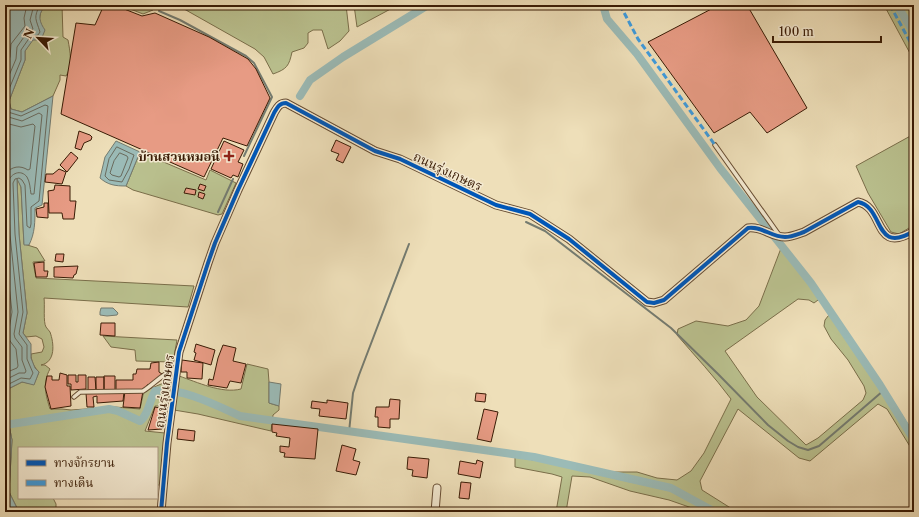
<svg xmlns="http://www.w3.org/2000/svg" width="919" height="517" viewBox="0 0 919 517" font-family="'Libre Caslon Text','Noto Serif Thai',serif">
	<rect width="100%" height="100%" fill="#eedfb9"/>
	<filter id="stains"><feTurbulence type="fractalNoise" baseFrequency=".005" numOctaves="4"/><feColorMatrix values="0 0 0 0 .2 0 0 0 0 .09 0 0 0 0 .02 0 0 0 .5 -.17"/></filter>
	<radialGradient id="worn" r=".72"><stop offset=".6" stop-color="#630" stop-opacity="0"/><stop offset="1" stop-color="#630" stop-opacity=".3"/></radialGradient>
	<path fill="#bac18f" stroke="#7a6e4a" d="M 44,5 L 62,5 L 63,37 L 68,40 C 70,51 73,66 66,76 L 60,75 L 60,80 L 53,96 L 22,112 L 11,109 L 9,101 L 25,60 L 25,51 L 33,39 L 39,21 L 41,11 L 44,8 Z
		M 120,5 L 153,5 L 153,10 L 143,14 Z
		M 177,5 L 346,5 L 349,31 L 340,41 L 328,49 L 322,30 L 313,30 L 308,33 L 308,43 L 304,48 L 292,52 C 289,66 287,69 273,74 L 264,57 L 255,49 Z
		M 354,5 L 398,5 L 357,27 Z
		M 884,5 L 906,5 L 914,18 L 914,56 L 912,57 Z
		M 914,134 L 914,225 L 899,234 L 891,232 L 868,193 L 856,166 Z
		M 140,152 L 206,180 L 210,170 L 236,183 L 222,214 L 218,215 L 133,190 L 126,186 Z
		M 17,177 L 21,187 L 24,244 L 37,248 L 45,261 L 33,262 L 36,278 L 194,286 L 188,307 L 44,298 C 45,305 43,322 46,327 C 47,329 49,330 50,332 C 54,343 56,362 41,365 L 45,365 L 50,369 C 42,383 46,396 50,409 L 62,409 L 71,410 L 115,407 L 140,409 L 143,395 L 145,391 L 168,381 L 171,383 L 167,406 L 155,406 L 145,431 L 165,433 L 161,485 L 157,485 L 157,448 L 19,448 L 19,498 L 53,498 L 56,504 L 56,512 L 19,512 L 9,492 L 12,440 L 8,420 L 5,416 L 5,400 L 7,398 L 8,389 L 22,382 L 34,384 L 39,372 C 34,367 31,361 31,354 L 42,352 L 44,347 L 42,339 L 36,336 L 26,337 L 23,333 L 27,313 L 19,234 Z
		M 783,243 L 822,297 L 814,303 L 809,300 L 798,299 L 725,351 L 757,397 L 806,445 L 818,438 L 863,400 L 866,393 L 864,386 L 848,360 L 831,339 L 824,326 L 825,320 L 832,311 L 878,377 L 914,434 L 914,453 L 887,409 L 878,404 L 810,461 L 799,458 L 738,409 L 700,481 L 702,490 L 737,512 L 698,512 L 692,508 L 669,500 L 630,491 L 590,477 L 572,476 L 566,512 L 556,512 L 562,477 L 552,474 L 515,467 L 515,457 L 608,472 L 637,472 L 657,478 L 677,480 L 691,471 L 704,453 L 731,399 C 714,376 695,356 677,335 L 678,329 L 696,321 L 728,326 L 746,320 L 759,306 Z
		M 103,336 L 177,340 L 173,362 L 136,361 L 135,350 L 111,347 Z
		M 247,364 L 268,369 L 269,382 L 269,403 L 279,406 L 279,410 L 273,415 L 271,431 L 198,414 L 174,410 L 179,376 C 197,382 222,394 241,389 Z"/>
	<path fill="#9bbbb7" stroke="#747b70" d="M 5,5 L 44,5 L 44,8 C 37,15 40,23 45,30 L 41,40 L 33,40 L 25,51 L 25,60 L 9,101 L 11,109 L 22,112 L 53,96 L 42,205 L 35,208 C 35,222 35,233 29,245 L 24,245 L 21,187 L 17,179 L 19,234 L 27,313 L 23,333 L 31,344 L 31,358 L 35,368 L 39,372 L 34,385 L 22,382 L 8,389 L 7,398 L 5,400 Z
		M 116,141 L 140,152 L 126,186 C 115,186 108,185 100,178 L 105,157 Z
		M 101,308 L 113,308 L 118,313 L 117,315 L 107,316 L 100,315 L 100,312 Z
		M 269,382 L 281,384 L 279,406 L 269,403 Z
		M 5,416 L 8,420 L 12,440 L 9,492 L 19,512 L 5,512 Z"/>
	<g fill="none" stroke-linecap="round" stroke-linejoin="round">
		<path stroke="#6a6b5e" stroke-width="1" d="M 5,68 L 10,57 L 11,44 L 25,26 L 24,18 L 27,5
			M 5,85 L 16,59 L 17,47 L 26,34 L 33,29 L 30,20 L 34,5
			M 5,99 L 21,60 L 21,50 L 30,37 L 38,35 L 40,32 C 36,19 33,18 40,5
			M 5,102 L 8,112 L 21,116 L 45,105 L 48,106 L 39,201 L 31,207 L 31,224 L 30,228 L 27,226 L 25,185 L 22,180 L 19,178 L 15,179 L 13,183 L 15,234 L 23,312 L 19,334 L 27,345 L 27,359 L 33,373 L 30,379 L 21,378 L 5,386
			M 5,116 L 22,121 L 39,113 L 42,115 L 34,194 L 31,194 C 30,188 30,182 27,177 C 21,169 11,173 8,182 L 10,235 L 18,312 L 14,334 L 15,338 L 22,347 L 22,360 L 26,371 L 25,373 L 19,373 L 5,380
			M 5,123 L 21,127 L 33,124 L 35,126 L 30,169 L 28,170 C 20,165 12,166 5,174
			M 117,147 L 134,155 L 129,169 L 122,182 L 109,180 L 105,176 L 109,159 Z
			M 120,153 L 127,156 L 128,158 L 121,176 L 119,177 L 112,175 L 110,173 L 114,161 Z
			M 5,248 L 12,312 L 8,335 L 10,341 L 16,349 L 18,366 L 17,368 L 5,373
			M 5,426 L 8,440 L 5,483"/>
		<path stroke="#747b70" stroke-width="2" d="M 851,5 L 852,5
			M 187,10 L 190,5
			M 159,11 L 180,20 L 246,56 L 254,63 L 272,97 L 244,156
			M 218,212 L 233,179
			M 526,222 L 545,231 L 671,328 L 718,374 L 768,425 L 788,441 L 798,447 L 808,450 L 819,446 L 883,391
			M 349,432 L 353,393 L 359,375 L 409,244"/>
		<path stroke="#9bbbb7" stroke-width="8" d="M 603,5 L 607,19 L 637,54 L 720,168 L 811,283 L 880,385 L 914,440
			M 897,5 L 914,33
			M 300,96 L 310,80 L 343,57 L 428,5
			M 5,425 L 109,409 L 118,411 L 140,421 C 148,416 150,399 155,391 C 179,386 218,406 240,416 L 534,457 L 671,488 L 715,512"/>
	</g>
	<path fill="#e79b84" stroke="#391b05" d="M 104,5 L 114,5 L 142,16 L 155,13 L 209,37 L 248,59 L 256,69 L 270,98 L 247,146 L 223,138 L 204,177 L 61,114 L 76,23 L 95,25 Z
		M 719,5 L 747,5 L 807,108 L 767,133 L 750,112 L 714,133 L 648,42 Z
		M 79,131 L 90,135 L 92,137 L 91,140 L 84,143 L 81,150 L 75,148 Z
		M 336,140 L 351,147 L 343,163 L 336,160 L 339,154 L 331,151 Z
		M 224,141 L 244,150 L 238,162 L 243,164 L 238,177 L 233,175 L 231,178 L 211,169 Z
		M 71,152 L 78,158 L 67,172 L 60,165 Z
		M 59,169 L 66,172 L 62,184 L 45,182 L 46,174 L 53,174 Z
		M 200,184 L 206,186 L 204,191 L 198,189 Z
		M 55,185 L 70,186 L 70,201 L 76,201 L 74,219 L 63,219 L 62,213 L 49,213 L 48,191 L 54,190 Z
		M 186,188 L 196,190 L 195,195 L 184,193 Z
		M 199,192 L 205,194 L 203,199 L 198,197 Z
		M 44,203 L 48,203 L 48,218 L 37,217 L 36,209 L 44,207 Z
		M 56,254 L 64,254 L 63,262 L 55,261 Z
		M 44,262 L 44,271 L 48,271 L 47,277 L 36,277 L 34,263 Z
		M 78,266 L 76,274 L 74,275 L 73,278 L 54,277 L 54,267 Z
		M 101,323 L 115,323 L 115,336 L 100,335 Z
		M 196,344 L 215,350 L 211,365 L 194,360 L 196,353 L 194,352 Z
		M 223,345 L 236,348 L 233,361 L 246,364 L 241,383 L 230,381 L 227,388 L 208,385 L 209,379 L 213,380 L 218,358 Z
		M 182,360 L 203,363 L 202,379 L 187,378 L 187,372 L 181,372 Z
		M 159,362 L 159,372 L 162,374 L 153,383 L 147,385 L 146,388 L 143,390 L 116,390 L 116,380 L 133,380 L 133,374 L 136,374 L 137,369 L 150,369 L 151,363 Z
		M 60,373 L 67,375 L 67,386 L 70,386 L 71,406 L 51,409 L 45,387 L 47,376 L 52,376 L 52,380 L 59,380 Z
		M 68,375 L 76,375 L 76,382 L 78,382 L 78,375 L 86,375 L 86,389 L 71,390 L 71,384 L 68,384 Z
		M 104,376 L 115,376 L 115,390 L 104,390 Z
		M 88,377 L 95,377 L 96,390 L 88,390 Z
		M 96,377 L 104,377 L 104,390 L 96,390 Z
		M 125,391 L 143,391 L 140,408 L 123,407 Z
		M 124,392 L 123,401 L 97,403 L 97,396 L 93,397 L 94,407 L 87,407 L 86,393 Z
		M 476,393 L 486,394 L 485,402 L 475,401 Z
		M 390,399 L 400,400 L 399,419 L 390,419 L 390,428 L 378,427 L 378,417 L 375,417 L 376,407 L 389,407 Z
		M 327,400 L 348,403 L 346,419 L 319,416 L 320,409 L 311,408 L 312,401 L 327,403 Z
		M 155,407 L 164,409 L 164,413 L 167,415 L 162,429 L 148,430 Z
		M 484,409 L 498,412 L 491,442 L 477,439 Z
		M 272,424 L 318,429 L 315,459 L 284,457 L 285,453 L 280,452 L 280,446 L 289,447 L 290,438 L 276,436 L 277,433 L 272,432 Z
		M 178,429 L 195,431 L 194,441 L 177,439 Z
		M 342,445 L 356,449 L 353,460 L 360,462 L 356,475 L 336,471 Z
		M 408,457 L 429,459 L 427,478 L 412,476 L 413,470 L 407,469 Z
		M 477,460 L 483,462 L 480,478 L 458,474 L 460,461 L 476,464 Z
		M 461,482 L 471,483 L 469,499 L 459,498 Z"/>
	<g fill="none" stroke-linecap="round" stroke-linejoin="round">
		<defs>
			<path id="service" d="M 715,145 L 779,235
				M 74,397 L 80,392 L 143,391 C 154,384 163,373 176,369"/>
			<path id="minor" d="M 161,512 L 167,443 L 179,352 L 208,263 L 215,243 L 238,190 L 274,113 C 277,108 279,103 286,103 L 375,151 L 400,159 L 496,205 L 530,214 L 569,239 L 647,302 L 654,303 L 664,300 L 748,228 C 762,226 771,237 785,237 C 791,237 798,234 804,232 L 858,202 C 885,207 873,256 914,231
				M 435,512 L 437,488"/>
		</defs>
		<use href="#service" stroke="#664c32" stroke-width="5.5"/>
		<use href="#minor" stroke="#664c32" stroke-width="9"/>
		<use href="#service" stroke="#f4ead2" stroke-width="3.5"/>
		<use href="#minor" stroke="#f4ead2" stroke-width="7"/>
		<path stroke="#3e9bdd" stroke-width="3" stroke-dasharray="6 3" stroke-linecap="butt" d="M 620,5 L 638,39 L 715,145
			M 890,5 L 914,49"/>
		<defs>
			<path id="cycleway" d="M 161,512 L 167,443 L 179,352 L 208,263 L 215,243 L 238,190 L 274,113 C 277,108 279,103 286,103 L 375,151 L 400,159 L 496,205 L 530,214 L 569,239 L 647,302 L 654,303 L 664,300 L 748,228 C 762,226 771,237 785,237 C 791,237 798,234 804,232 L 858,202 C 885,207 873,256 914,231"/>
		</defs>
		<use href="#cycleway" stroke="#f4ead2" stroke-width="6"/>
		<use href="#cycleway" stroke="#0057b8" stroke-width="4"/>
	</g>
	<path fill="#8f2418" stroke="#f4ead2" stroke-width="1.5" d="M227 150h4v4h4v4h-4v4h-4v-4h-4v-4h4z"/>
	<g text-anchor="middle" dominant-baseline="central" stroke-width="3" stroke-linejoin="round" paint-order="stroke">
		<g font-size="13" font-weight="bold" fill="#391b05" stroke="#f4ead2" text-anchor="end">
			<text x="220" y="156">บ้านสวนหมอนิ</text>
		</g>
		<g font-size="13" fill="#391b05" stroke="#f4ead2">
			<text transform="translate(448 171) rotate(25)">ถนนรุ่งเกษตร</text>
			<text transform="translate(164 391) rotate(-82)">ถนนรุ่งเกษตร</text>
		</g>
	</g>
	<rect width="919" height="517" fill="none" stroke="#eedfb9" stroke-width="20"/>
	<rect x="6" y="6" width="907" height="505" fill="none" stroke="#391b05" stroke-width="2"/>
	<rect x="10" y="10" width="899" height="497" fill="none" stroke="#391b05"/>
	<rect x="18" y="447" width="140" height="52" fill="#f4ead2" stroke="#a99780"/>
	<rect x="26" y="460" width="20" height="6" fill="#0057b8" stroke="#a99780"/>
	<text x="54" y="467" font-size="12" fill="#391b05">ทางจักรยาน</text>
	<rect x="26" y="480" width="20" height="6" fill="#3e9bdd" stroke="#a99780"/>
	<text x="54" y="487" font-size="12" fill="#391b05">ทางเดิน</text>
	<g transform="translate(38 38) rotate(295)" stroke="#f4ead2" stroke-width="3" paint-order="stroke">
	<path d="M0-3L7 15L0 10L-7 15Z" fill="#391b05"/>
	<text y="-6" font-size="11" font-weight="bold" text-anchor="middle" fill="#391b05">N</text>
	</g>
	<path d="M773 36v6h108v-6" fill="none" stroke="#391b05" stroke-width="2"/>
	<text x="779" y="36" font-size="12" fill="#391b05" stroke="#f4ead2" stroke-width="3" paint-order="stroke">100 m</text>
	<rect width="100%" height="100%" filter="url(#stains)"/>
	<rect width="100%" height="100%" fill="url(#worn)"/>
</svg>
